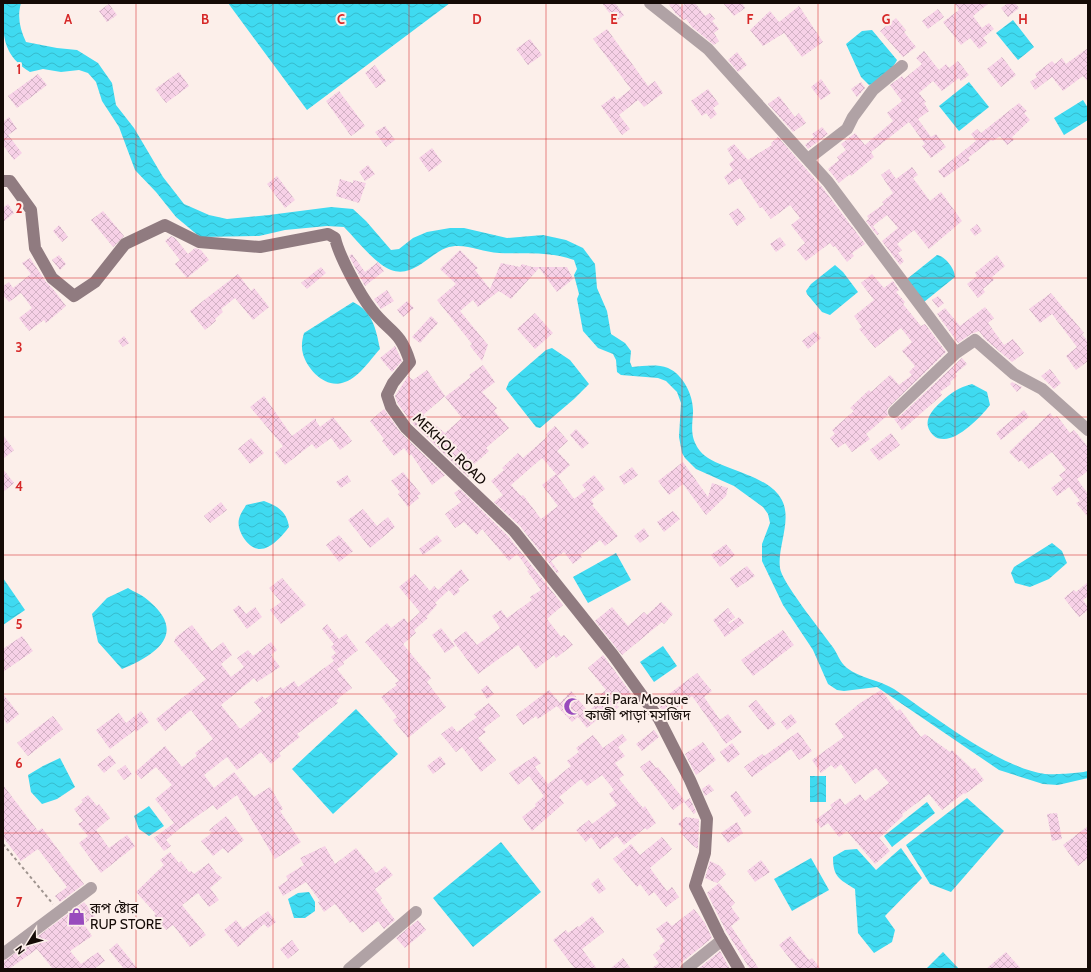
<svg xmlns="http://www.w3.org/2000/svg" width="1091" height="972" viewBox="0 0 1091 972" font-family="Cabin,'Noto Sans Bengali',sans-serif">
	<defs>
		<pattern id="water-waves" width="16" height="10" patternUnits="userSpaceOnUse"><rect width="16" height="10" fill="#3fdaf1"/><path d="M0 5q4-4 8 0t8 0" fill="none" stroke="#36bacd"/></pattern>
		<pattern id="building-cross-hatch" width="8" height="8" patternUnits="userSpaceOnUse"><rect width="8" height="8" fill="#f7d1e7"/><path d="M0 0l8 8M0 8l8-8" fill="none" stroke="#d3b2c5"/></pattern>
	</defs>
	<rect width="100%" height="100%" fill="#fcefea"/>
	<path fill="url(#water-waves)" d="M 3,3 L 21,3 C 17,17 20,29 26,42 L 57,48 L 77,50 L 98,63 L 112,83 L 116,105 L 134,128 L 163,177 L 184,204 L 209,215 L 227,219 L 269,215 L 331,207 L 353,209 L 366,221 L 391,250 L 399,249 L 413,238 L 427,232 L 450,228 L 464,228 L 507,238 L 543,235 L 566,240 L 583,248 L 595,264 L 597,288 L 607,311 L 611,334 L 625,343 L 631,351 L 630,362 L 632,367 C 644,366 657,364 668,368 C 684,375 694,397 693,413 C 692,428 690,438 700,451 C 714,469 765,473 780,497 C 794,517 777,546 780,568 C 781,581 822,632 832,646 C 837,652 840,663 847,668 C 860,678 879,680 894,689 C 934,716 998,767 1045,774 C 1050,775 1082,773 1088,771 L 1088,778 L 1058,785 L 1043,784 L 999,770 L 877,687 L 844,691 L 837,690 L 828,684 L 813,650 L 783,605 L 762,561 L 762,544 L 770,523 L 768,514 L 763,507 L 734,486 L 696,469 L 685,458 L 682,453 L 679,437 L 681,403 L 677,392 L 666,381 L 658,378 L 621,375 L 617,372 L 616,360 L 613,354 L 598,348 L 583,331 L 577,299 L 579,294 L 574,275 L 577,269 L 574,260 C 550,251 523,254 499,253 C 480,252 464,242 446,248 C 428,255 413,278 391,270 C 374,263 357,240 344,227 L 327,226 L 285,230 L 259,236 L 200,237 L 176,217 L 156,192 L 135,170 L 119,127 L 102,101 L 96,82 L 88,73 L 79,70 L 61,72 L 43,69 L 30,72 C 1,54 3,34 3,3 Z
		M 228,3 L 450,3 L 307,110 Z
		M 1013,20 L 1034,47 L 1018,60 L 996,33 Z
		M 872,30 L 897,60 C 892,70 881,83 869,85 L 861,77 L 846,44 L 862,31 Z
		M 969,82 L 989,107 L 959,131 L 939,106 Z
		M 1083,100 L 1088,108 L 1088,120 L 1064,135 L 1054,118 Z
		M 937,255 C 945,256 955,269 955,277 L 924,302 L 907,279 Z
		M 835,265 L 843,272 L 858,292 L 830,315 L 822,312 L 807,294 L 806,291 L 811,284 Z
		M 353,302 C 373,312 376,329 380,349 C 369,361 358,379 342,383 C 325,388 307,369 303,354 C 301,347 302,340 304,333 Z
		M 552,348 L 570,360 L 589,384 L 574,399 L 540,428 L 536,427 L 506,389 L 509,382 L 546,350 Z
		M 972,384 L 987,392 L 990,405 C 981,417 959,439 944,439 C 939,439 936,438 933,435 C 921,423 931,411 941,402 C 952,392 958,388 972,384 Z
		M 264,501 C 278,506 287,512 289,527 C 283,535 271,549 260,549 C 248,549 236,530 239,519 C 240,514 244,509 246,505 Z
		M 1052,543 L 1062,551 L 1067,563 L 1049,579 L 1030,587 L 1015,583 L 1011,573 L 1014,567 Z
		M 616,553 L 631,580 L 588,603 L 573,577 Z
		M 3,578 L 25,610 L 3,625 Z
		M 128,588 C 134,592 143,595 149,601 C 188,634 155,655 122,669 L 98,642 L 92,614 L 107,598 Z
		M 663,646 L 677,666 L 654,682 L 640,662 Z
		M 356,709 L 398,754 L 333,814 L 292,769 Z
		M 60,758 L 75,787 L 57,799 L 42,804 L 31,792 L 28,775 L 43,766 Z
		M 810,776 L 826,776 L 826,802 L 810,802 Z
		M 967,798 L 1004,831 L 951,892 L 930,884 L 906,845 Z
		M 927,802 L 935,813 L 892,847 L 884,836 Z
		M 149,806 L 164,826 L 149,836 L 139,829 L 134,816 Z
		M 501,842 L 541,892 L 473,947 L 433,898 Z
		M 901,848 L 922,878 L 885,916 L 895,930 L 892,942 L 874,953 L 858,933 L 855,889 C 839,879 833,877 833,857 L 845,850 L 857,849 L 876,870 Z
		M 811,858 L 829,890 L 792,911 L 774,879 Z
		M 309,892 L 315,902 L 315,911 L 305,918 L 294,918 L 288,899 L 298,893 Z
		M 943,952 L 959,969 L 926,969 Z"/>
	<path fill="url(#building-cross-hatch)" d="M 602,3 L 615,3 L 624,15 L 616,22 Z
		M 668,3 L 678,3 L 681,7 L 686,3 L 695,3 L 705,16 L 710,13 L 715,19 L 712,21 L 719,29 L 714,33 L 719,41 L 714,45 L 692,27 L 686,19 L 684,20 L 676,14 Z
		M 723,3 L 742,3 L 745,8 L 734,16 Z
		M 954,3 L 989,3 L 973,16 L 982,28 L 989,23 L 994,29 L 983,38 L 987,43 L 979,49 L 970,38 L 961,45 L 943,22 L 959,10 Z
		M 1008,3 L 1015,3 L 1019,8 L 1008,17 L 1001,8 Z
		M 109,4 L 117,15 L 107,22 L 99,11 Z
		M 799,6 L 823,42 L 802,57 L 784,33 L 763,46 L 750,30 L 770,11 L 779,22 Z
		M 938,9 L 944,17 L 928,29 L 922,21 Z
		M 896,18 L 906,30 L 904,32 L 916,47 L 903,57 L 880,31 Z
		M 607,29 L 648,86 L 655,81 L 663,93 L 644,107 L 638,100 L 619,115 L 630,129 L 622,135 L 601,106 L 614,96 L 617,100 L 631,89 L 593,39 Z
		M 530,39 L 542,55 L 528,65 L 516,49 Z
		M 1088,48 L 1088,82 L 1083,76 L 1063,91 L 1052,77 L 1035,90 L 1030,82 L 1037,77 L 1035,74 L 1052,61 L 1055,64 L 1062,58 L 1066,64 Z
		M 924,51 L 939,70 L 946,64 L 949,68 L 958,61 L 969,75 L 961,81 L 959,78 L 942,91 L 933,81 L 919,93 L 926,102 L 924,103 L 929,111 L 918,119 L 931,137 L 936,134 L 946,147 L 931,158 L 922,146 L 925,144 L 909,122 L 871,152 L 874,157 L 851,176 L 850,174 L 839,183 L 828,169 L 839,160 L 837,157 L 846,150 L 841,144 L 855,133 L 865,145 L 893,121 L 887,113 L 902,101 L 890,85 L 902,76 L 904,79 L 922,64 L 916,58 Z
		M 737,52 L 747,65 L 738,72 L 728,60 Z
		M 1002,57 L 1016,75 L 1001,87 L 987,69 Z
		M 375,65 L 386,81 L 376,88 L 365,73 Z
		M 179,72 L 189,86 L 166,103 L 155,89 Z
		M 38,74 L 47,85 L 17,108 L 8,96 Z
		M 821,79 L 831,93 L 821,100 L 811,87 Z
		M 861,82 L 865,88 L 857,97 L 851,89 Z
		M 708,89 L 719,104 L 713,108 L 717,114 L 711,119 L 706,113 L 702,116 L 691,101 Z
		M 339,91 L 365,126 L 351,136 L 326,101 Z
		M 779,96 L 795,117 L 799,113 L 806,123 L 793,132 L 768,104 Z
		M 1019,103 L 1027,111 L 1024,113 L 1030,120 L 1012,137 L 1014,140 L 1007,145 L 1000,136 L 993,141 L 991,140 L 968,158 L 970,160 L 944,178 L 938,171 L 976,141 L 971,134 L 977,129 L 981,133 Z
		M 9,117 L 17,129 L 8,135 L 22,153 L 14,160 L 3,145 L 3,122 Z
		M 385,126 L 395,140 L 386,147 L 375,132 Z
		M 822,127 L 828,134 L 808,149 L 805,145 L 814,137 L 812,134 Z
		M 778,137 L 822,187 L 865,244 L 852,253 L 854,256 L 847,262 L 835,246 L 833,247 L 830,243 L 806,261 L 797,250 L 805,243 L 791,225 L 800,218 L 790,205 L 771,219 L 762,207 L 760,208 L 740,178 L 729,185 L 724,177 L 733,170 L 729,164 L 734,160 L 727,149 L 734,144 L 748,160 L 772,145 L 771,143 Z
		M 432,148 L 442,162 L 429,172 L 419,158 Z
		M 368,165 L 375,174 L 365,181 L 359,172 Z
		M 912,167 L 918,175 L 913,178 L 930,201 L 941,192 L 962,221 L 929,249 L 914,230 L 897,244 L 902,250 L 898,253 L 904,261 L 900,265 L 882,241 L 898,228 L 887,215 L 873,226 L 879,234 L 877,235 L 866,221 L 869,219 L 867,216 L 884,204 L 882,202 L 893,193 L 881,175 L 889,169 L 896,179 Z
		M 277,176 L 295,200 L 285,208 L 267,184 Z
		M 340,179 L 353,183 L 353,180 L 366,183 L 359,203 L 336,196 Z
		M 8,204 L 14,213 L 3,222 L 3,208 Z
		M 738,208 L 746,219 L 737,226 L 729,214 Z
		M 103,211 L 124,236 L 113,247 L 91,220 Z
		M 977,224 L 982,231 L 975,236 L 970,230 Z
		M 59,225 L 68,237 L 62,242 L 53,231 Z
		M 171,236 L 175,238 L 188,254 L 195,248 L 201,250 L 209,260 L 187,278 L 175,264 L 180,260 L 165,241 Z
		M 780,237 L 786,245 L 776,252 L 770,244 Z
		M 460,250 L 478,268 L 475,270 L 490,289 L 501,263 L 520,267 L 522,264 L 532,267 L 567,267 L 573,279 L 557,292 L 539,268 L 511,299 L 499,291 L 478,307 L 473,300 L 460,311 L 488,345 L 482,361 L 470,346 L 472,344 L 437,300 L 456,284 L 440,269 Z
		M 352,254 L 365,272 L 378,262 L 384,271 L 365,286 L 349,256 Z
		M 59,255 L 66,264 L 60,270 L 52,260 Z
		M 997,255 L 1005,266 L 992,277 L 994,280 L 983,289 L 985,292 L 978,298 L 967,284 L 977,276 L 975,273 Z
		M 30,258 L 46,282 L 53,289 L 66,306 L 46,323 L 44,320 L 29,331 L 19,318 L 32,308 L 21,293 L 9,302 L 3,295 L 3,286 L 9,282 L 13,288 L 31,274 L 22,263 Z
		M 321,267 L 326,273 L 307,289 L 301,283 Z
		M 238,274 L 251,291 L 254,288 L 269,307 L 253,320 L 235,298 L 221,309 L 223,312 L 215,319 L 216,321 L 205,330 L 190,311 Z
		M 872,274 L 884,288 L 893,281 L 899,290 L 896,292 L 905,302 L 903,304 L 921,326 L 925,324 L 946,352 L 889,407 L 887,410 L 888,415 L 866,434 L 870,439 L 852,452 L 845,443 L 838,448 L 830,438 L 835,434 L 832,430 L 854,411 L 850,408 L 869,390 L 871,392 L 890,375 L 899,385 L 912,375 L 909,372 L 915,366 L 902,351 L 912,342 L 901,328 L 875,348 L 859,329 L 862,327 L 854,316 L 874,300 L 861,283 Z
		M 387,290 L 394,301 L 381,309 L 374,299 Z
		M 1051,293 L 1084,333 L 1082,334 L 1088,342 L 1088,361 L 1076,370 L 1066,356 L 1077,347 L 1052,314 L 1040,323 L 1029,309 Z
		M 938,296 L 944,303 L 938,308 L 932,300 Z
		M 407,301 L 414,308 L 403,317 L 397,310 Z
		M 985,307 L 994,318 L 988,323 L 1004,345 L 1013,339 L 1024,353 L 1012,362 L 985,339 L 979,331 L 971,334 L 958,343 L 937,314 L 945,308 L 960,326 Z
		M 535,313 L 553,333 L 535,349 L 517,329 Z
		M 431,316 L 438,323 L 420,343 L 412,337 Z
		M 815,331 L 821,338 L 808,349 L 802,341 Z
		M 124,336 L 129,343 L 123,347 L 118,341 Z
		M 395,346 L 402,361 L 392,372 L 380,358 Z
		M 962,358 L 967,364 L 955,374 L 957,376 L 950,382 L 951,384 L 940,392 L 942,395 L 902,430 L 894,419 L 899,417 Z
		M 483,365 L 495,382 L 482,392 L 497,408 L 494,411 L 509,428 L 486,448 L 489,451 L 471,467 L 474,470 L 468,477 L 412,423 L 398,404 L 395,396 L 408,376 L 413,380 L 427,370 L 445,396 L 423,415 L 445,433 L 462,418 L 445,397 L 471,377 L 469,375 Z
		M 1050,369 L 1061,383 L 1054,389 L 1041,376 Z
		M 1012,382 L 1022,387 L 1017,392 L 1010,384 Z
		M 264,396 L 292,436 L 316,418 L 316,421 L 320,427 L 333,417 L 352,441 L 340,450 L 331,438 L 316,449 L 312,444 L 285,465 L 275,453 L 283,446 L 250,407 Z
		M 384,409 L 401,433 L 445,475 L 432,485 L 411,454 L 410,456 L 404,448 L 394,456 L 382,441 L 384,439 L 370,421 Z
		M 1024,410 L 1029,417 L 1001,440 L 996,433 Z
		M 1050,413 L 1054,418 L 1057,416 L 1070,433 L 1074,430 L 1088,447 L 1088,471 L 1077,479 L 1088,494 L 1088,517 L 1076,503 L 1080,501 L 1069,487 L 1057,496 L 1051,488 L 1063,479 L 1059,475 L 1066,470 L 1052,452 L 1029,469 L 1021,460 L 1019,462 L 1009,452 Z
		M 555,426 L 568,441 L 557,451 L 570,465 L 558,476 L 542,458 L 511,485 L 521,496 L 523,495 L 541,519 L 558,506 L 542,485 L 556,474 L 574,499 L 586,490 L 582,485 L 594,475 L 605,489 L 591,500 L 594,504 L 592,505 L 618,536 L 605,546 L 600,540 L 580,555 L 582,557 L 573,564 L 564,552 L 551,561 L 559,572 L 557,573 L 520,526 L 494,502 L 503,495 L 491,481 L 504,470 L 502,468 L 518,453 L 523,458 L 548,436 L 546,434 Z
		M 576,429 L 589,443 L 582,449 L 570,435 Z
		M 891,433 L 900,445 L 879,461 L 870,450 Z
		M 3,435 L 14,450 L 3,459 Z
		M 251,438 L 264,453 L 250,464 L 238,449 Z
		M 683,462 L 708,497 L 712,483 L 728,488 L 726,496 L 706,515 L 683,484 L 669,495 L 658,481 Z
		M 632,467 L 638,475 L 624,485 L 619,477 Z
		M 3,469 L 14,483 L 3,492 Z
		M 403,472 L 421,494 L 417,496 L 419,498 L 408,507 L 398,494 L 400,492 L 391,481 Z
		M 347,475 L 351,481 L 341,488 L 336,482 Z
		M 460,489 L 508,536 L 563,605 L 547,619 L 561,637 L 564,635 L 573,645 L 556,658 L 554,655 L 536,669 L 518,645 L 478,674 L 453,641 L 466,631 L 477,645 L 500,628 L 492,616 L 501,610 L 507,618 L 532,600 L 530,597 L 541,590 L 527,571 L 529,570 L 517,554 L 509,561 L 482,529 L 477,535 L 464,522 L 455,528 L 445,514 L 461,502 L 454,493 Z
		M 221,502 L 227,510 L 210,523 L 204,516 Z
		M 363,509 L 377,526 L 388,517 L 395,527 L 370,548 L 348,520 Z
		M 673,511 L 680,519 L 664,532 L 657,522 Z
		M 644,528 L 649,536 L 640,543 L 634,536 Z
		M 339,535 L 353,551 L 339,562 L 326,545 Z
		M 437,535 L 442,541 L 423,555 L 419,549 Z
		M 726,544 L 735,555 L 720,567 L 711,555 Z
		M 747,566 L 755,576 L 737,588 L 730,578 Z
		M 461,569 L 469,580 L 458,589 L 460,591 L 454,596 L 449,590 L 435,603 L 437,605 L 426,617 L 428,618 L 414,630 L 416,633 L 403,644 L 431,678 L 427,682 L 446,707 L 408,738 L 393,720 L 397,717 L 381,697 L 397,685 L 395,683 L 399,681 L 365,642 L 387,623 L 391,628 L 404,618 L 408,623 L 420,612 L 399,587 L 415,574 L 430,591 L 434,586 L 438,590 Z
		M 282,578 L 306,605 L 281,624 L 270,610 L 281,602 L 269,588 Z
		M 1088,582 L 1088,596 L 1083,600 L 1088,607 L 1088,610 L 1079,617 L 1064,598 L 1074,590 L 1076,592 Z
		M 661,602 L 673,614 L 664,624 L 662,622 L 622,655 L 595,621 L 612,607 L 628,626 L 644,612 L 647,615 Z
		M 239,605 L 246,614 L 255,607 L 262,617 L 247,629 L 233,610 Z
		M 728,608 L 735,617 L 728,623 L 729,624 L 739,617 L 744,623 L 725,637 L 713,620 Z
		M 327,624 L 339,639 L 346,634 L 358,650 L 343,662 L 344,664 L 337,669 L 352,688 L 341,696 L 336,701 L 338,703 L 297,734 L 300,737 L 279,753 L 281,756 L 271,764 L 261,752 L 237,770 L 227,757 L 204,775 L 214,788 L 234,772 L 254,797 L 270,787 L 283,809 L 280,811 L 301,842 L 275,859 L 237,795 L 217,810 L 213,805 L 179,829 L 166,840 L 171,846 L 164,851 L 154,838 L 174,823 L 155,799 L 172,785 L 156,767 L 141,779 L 135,772 L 165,746 L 182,767 L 197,756 L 195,753 L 213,739 L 191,710 L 165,731 L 156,719 L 206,679 L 174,642 L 176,637 L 192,625 L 212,651 L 223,642 L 232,655 L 221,664 L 231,677 L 244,667 L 237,658 L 248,650 L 253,656 L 271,642 L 277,650 L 271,655 L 280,667 L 257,682 L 254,678 L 221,705 L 240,729 L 262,711 L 254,702 L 262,696 L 265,699 L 281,687 L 283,689 L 294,681 L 298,687 L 334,661 L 331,657 L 336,653 L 331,647 L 334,644 L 322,629 Z
		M 441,628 L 455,646 L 445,653 L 432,635 Z
		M 783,630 L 794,645 L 753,676 L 741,660 Z
		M 22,636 L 33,651 L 3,672 L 3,649 Z
		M 603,655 L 631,693 L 616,705 L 619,707 L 610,714 L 608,711 L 587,728 L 578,717 L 572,722 L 557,706 L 538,719 L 536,716 L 523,725 L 516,715 L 549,690 L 560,703 L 571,691 L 588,711 L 600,702 L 597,697 L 606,690 L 588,668 Z
		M 697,673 L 712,691 L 704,697 L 720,720 L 728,714 L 742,732 L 726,744 L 692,696 L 667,716 L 657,703 Z
		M 487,685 L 494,694 L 487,699 L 481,690 Z
		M 881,690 L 897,711 L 900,709 L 921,737 L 925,734 L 950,752 L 952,750 L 972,769 L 975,768 L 984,780 L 965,794 L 964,793 L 942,810 L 929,794 L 902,814 L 903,816 L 879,838 L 890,851 L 875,864 L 847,831 L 839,837 L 828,823 L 821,828 L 815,820 L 832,808 L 830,805 L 840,798 L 845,805 L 860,794 L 865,801 L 889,783 L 876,768 L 855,784 L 841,764 L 835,769 L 831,765 L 821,773 L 812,760 L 844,737 L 835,724 L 860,703 Z
		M 3,694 L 19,714 L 7,724 L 3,718 Z
		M 756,700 L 776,724 L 768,730 L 748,706 Z
		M 489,703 L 500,716 L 483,729 L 486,732 L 478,738 L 496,760 L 481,772 L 462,747 L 456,752 L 441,734 L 452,726 L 457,732 L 477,717 L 474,714 Z
		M 141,711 L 149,722 L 136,732 L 135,730 L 110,749 L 96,730 L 119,713 L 126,723 Z
		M 791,714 L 797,722 L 787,730 L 781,722 Z
		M 53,716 L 63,729 L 28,756 L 17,743 Z
		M 654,730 L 659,737 L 642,751 L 636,744 Z
		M 798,732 L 812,751 L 799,760 L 791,749 L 752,777 L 744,767 L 762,754 L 764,756 Z
		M 622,734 L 627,740 L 618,747 L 625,756 L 615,763 L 624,775 L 619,779 L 643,808 L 645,806 L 656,823 L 647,830 L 645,828 L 624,845 L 617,836 L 600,849 L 591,837 L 586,842 L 576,830 L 589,820 L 592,824 L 617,805 L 609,794 L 614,790 L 602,775 L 587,786 L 581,779 L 559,797 L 564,803 L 532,831 L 522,817 L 536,806 L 535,804 L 544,796 L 529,776 L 518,785 L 509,773 L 535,756 L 541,763 L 535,767 L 548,784 L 571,766 L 567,761 L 579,752 L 576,748 L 593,735 L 603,748 Z
		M 703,742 L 716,760 L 696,775 L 685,754 Z
		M 732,743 L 740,754 L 728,763 L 720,752 Z
		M 110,755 L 116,763 L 104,773 L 97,765 Z
		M 440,756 L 446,764 L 433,774 L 427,766 Z
		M 650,760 L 656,768 L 658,767 L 685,801 L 673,810 L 640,767 Z
		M 125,765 L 132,774 L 124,780 L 117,771 Z
		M 709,784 L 714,790 L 705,796 L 702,789 Z
		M 3,785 L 38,831 L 42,828 L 84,884 L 60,902 L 55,896 L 67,887 L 38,849 L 21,861 L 3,837 Z
		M 736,791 L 752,812 L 745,817 L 730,796 Z
		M 88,795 L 97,806 L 99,804 L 110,818 L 96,830 L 109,848 L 127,835 L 135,846 L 101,873 L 79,843 L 88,836 L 78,824 L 83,821 L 74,809 L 83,802 L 81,800 Z
		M 690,798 L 696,812 L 694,814 L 684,802 Z
		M 1057,813 L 1062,839 L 1052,841 L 1047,814 Z
		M 226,816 L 244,840 L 228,853 L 223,848 L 213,856 L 201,841 L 212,833 L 209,830 Z
		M 685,817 L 699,819 L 699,820 L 698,849 L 692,845 L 680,832 L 683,829 L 678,824 Z
		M 737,822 L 743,833 L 728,843 L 721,833 Z
		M 1088,826 L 1088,858 L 1078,866 L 1063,845 Z
		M 662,837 L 672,849 L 650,868 L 667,891 L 672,887 L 679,897 L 666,907 L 654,892 L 649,896 L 640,884 L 637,887 L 613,859 L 631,844 L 640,855 Z
		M 325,846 L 335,864 L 356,848 L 376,873 L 385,866 L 393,875 L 375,889 L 382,898 L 380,900 L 395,920 L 384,929 L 378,921 L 362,933 L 353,921 L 350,923 L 335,904 L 324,912 L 318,902 L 320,901 L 306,882 L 283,896 L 278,887 L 288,880 L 286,876 L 304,865 L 300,858 Z
		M 170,852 L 179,863 L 181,861 L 189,872 L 191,871 L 194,874 L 209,863 L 216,873 L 222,878 L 210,888 L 219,900 L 209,907 L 198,893 L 182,905 L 206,935 L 190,947 L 173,925 L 166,930 L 154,915 L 156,914 L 136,892 L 164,865 L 160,860 Z
		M 761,860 L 770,872 L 755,882 L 747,871 Z
		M 710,861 L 720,866 L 726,874 L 717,883 L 705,878 Z
		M 598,878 L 606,889 L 599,894 L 591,884 Z
		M 719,883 L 735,903 L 731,907 L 740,919 L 731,926 L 759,969 L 750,969 L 726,931 L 707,893 Z
		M 84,902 L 95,916 L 84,924 L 92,936 L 70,951 L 81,964 L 98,952 L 105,961 L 94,969 L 53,969 L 37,949 L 9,969 L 3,969 L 3,962 Z
		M 694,909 L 705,923 L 712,938 L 681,963 L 679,969 L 651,969 L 659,963 L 653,955 L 661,948 L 659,946 L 665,941 L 656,929 L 667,921 L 672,926 Z
		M 268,911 L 276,922 L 268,928 L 264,924 L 238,947 L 224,930 L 236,920 L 243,929 Z
		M 592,916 L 604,932 L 582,949 L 597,969 L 575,969 L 553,940 L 566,930 L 568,933 L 578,926 L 579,927 Z
		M 418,920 L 426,930 L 405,948 L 396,938 Z
		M 790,936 L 809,960 L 812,958 L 821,969 L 798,969 L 779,945 Z
		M 292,940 L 299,950 L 288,959 L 280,949 Z
		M 117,943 L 138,969 L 124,969 L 109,950 Z
		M 720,951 L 730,969 L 698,969 Z
		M 1006,952 L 1021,969 L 986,969 Z
		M 623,958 L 631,969 L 610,969 Z"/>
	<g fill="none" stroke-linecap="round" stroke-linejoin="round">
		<path stroke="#9f948f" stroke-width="2" stroke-dasharray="3 3" stroke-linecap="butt" d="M 3,844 L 53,904"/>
		<path stroke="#b0a2a5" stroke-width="12" d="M 650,3 L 708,49 L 828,182 L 956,353 L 894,412
			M 808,159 L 847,129 L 853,117 L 873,90 L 902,66
			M 956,353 L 975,340 L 1014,374 L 1042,389 L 1088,430
			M 3,954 L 91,888
			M 349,969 L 416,912
			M 686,969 L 722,940"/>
		<path stroke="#907b80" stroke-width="12" d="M 3,181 L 10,181 L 31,210 L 35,248 L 52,278 L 74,296 L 95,282 L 125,244 L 165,225 L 199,242 L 260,247 L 328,234 L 335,238 C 339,256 360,295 372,310 C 390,333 400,330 410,362 L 393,383 L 387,395 L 391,407 L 406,428 L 514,531 L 613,655 L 659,719 L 690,780 L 707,819 L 705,853 L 695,886 L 719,935 L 739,969"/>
	</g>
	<path fill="none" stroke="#d62828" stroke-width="1" stroke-opacity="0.55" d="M 136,3 L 136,969M 273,3 L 273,969M 409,3 L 409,969M 546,3 L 546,969M 682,3 L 682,969M 818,3 L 818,969M 955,3 L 955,969M 3,139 L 1088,139M 3,278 L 1088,278M 3,417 L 1088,417M 3,555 L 1088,555M 3,694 L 1088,694M 3,833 L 1088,833"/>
	<defs>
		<symbol id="mosque-bare" viewBox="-9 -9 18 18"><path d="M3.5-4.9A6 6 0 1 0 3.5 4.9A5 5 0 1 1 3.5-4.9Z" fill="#984bbd" stroke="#fcefea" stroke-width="2.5" paint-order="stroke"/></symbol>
		<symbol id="shop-bare" viewBox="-9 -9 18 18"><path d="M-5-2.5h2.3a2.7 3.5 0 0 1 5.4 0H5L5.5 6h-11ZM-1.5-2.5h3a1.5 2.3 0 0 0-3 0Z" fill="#984bbd" stroke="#fcefea" stroke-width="2.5" paint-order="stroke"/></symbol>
	</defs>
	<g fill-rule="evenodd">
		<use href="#mosque-bare" x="560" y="694" width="25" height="25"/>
		<use href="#shop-bare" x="64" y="904" width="25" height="25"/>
	</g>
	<g text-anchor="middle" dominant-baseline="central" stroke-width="4" stroke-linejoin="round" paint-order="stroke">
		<g font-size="14" fill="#150b07" stroke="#fcefea">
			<text transform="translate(450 449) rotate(44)">MEKHOL ROAD</text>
		</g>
		<g font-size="14" fill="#150b07" stroke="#fcefea" text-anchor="start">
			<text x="585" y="699">Kazi Para Mosque<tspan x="585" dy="16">কাজী পাড়া মসজিদ</tspan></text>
			<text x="90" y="908">রূপ ষ্টোর<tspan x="90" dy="16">RUP STORE</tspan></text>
		</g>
	</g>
	<g font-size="13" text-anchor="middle" font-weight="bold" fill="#d62828" stroke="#fcefea" stroke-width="4" stroke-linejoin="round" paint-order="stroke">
		<text x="68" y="24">A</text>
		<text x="205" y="24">B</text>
		<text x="341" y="24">C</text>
		<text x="477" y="24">D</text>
		<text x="614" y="24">E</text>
		<text x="750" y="24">F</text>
		<text x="886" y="24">G</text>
		<text x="1023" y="24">H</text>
		<text x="19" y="74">1</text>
		<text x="19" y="213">2</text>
		<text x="19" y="352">3</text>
		<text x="19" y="491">4</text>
		<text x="19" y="629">5</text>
		<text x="19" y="768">6</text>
		<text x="19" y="907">7</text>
	</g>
	<rect width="1091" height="972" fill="none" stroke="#150b07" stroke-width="8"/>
	<g transform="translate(28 944) rotate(233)" stroke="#fcefea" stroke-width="3" paint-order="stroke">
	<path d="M0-3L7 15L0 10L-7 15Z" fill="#150b07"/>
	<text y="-6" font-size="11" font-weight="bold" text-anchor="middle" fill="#150b07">N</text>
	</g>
</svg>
